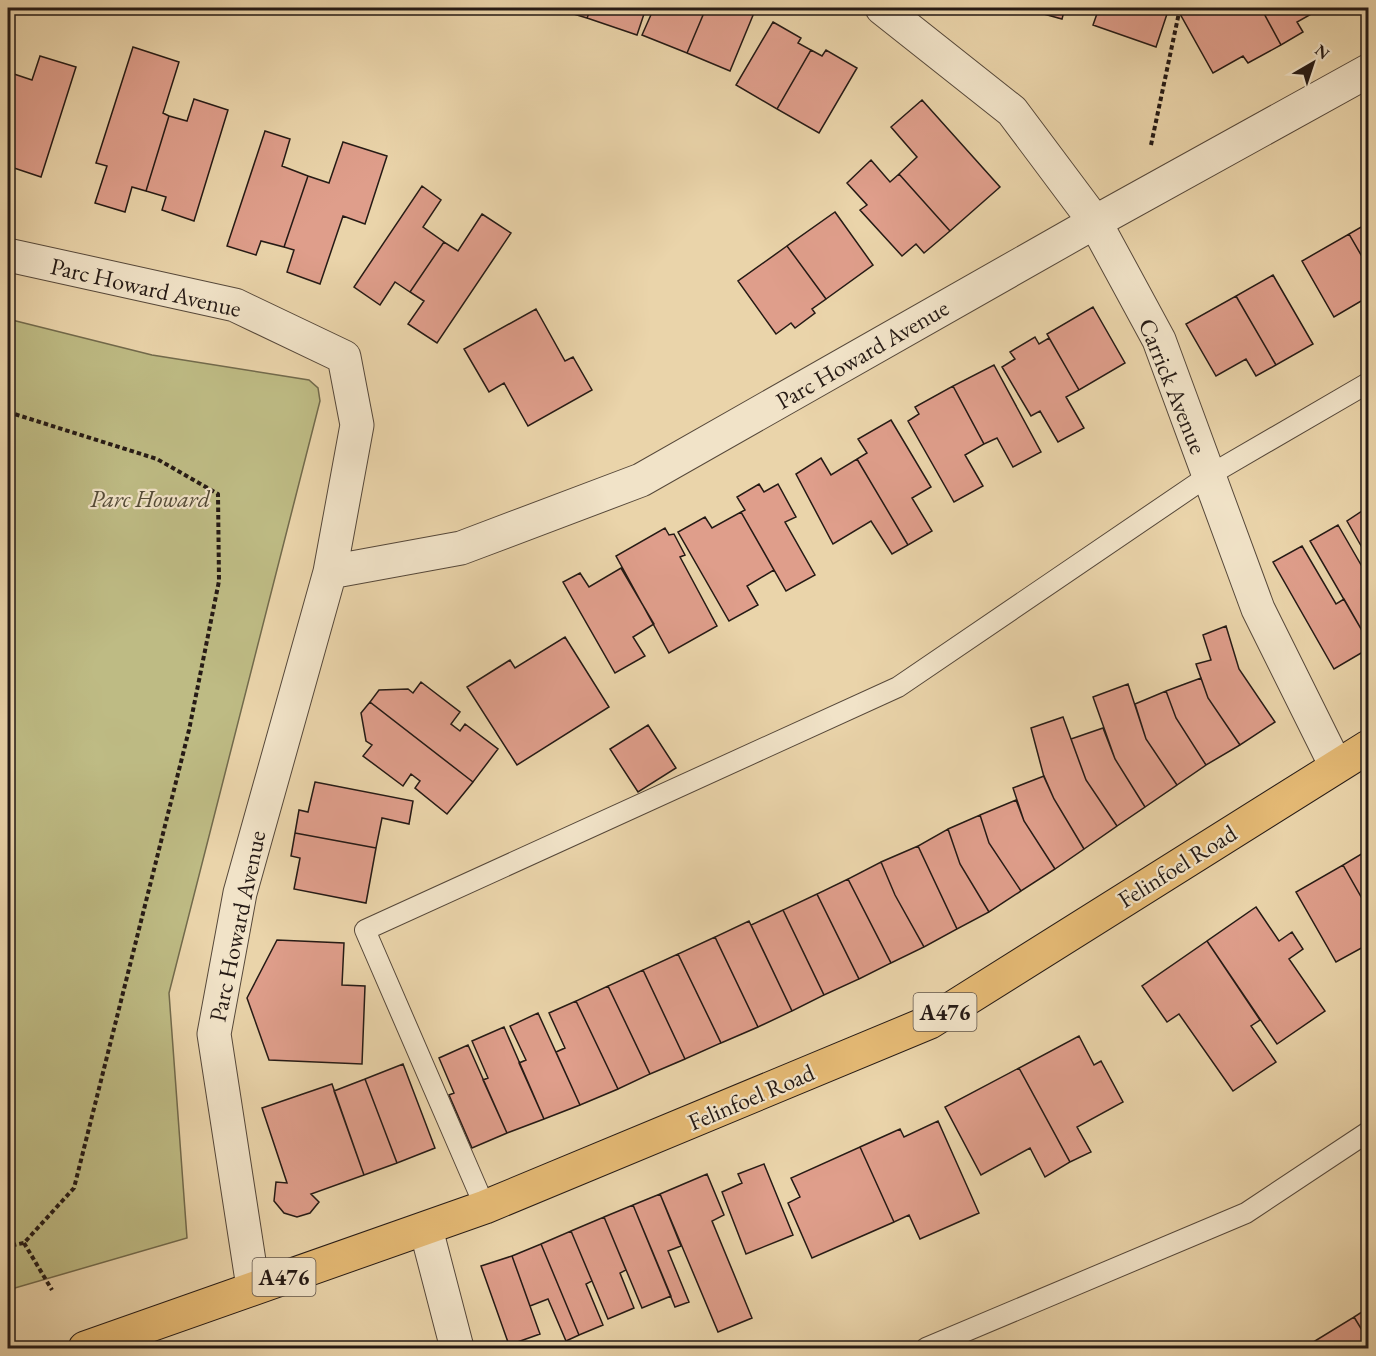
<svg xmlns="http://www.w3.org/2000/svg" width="1376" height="1356" viewBox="0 0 1376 1356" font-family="'EB Garamond',serif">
	<rect width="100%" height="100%" fill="#ead4aa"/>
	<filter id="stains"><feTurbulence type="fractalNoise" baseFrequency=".00333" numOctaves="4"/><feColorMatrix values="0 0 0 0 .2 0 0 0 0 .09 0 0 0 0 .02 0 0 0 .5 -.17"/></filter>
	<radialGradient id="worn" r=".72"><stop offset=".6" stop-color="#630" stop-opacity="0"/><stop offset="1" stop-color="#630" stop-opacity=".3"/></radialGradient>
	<path fill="#bebb84" stroke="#726a4c" stroke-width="1.5" d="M 8,319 L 152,355 L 309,380 L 318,388 L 320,401 L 169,993 L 187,1238 L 8,1290 Z"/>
	<path fill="#df9e8b" stroke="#251a15" stroke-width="1.5" d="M 554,8 L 591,8 L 587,18 Z
		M 591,8 L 646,8 L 637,35 L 587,18 Z
		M 654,8 L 706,8 L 687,53 L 642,35 Z
		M 706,8 L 756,8 L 730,71 L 687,53 Z
		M 1022,8 L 1065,8 L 1062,19 Z
		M 1099,8 L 1169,8 L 1156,47 L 1093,25 Z
		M 1187,8 L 1261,8 L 1281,45 L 1248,63 L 1243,56 L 1213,73 L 1179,12 Z
		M 1261,8 L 1322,8 L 1297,22 L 1303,32 L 1281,45 Z
		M 773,22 L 801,38 L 798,43 L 811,50 L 777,109 L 736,85 Z
		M 133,47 L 179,62 L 163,113 L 169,116 L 146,191 L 132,187 L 125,212 L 95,203 L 107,166 L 96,163 Z
		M 811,50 L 822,56 L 826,50 L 857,68 L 819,133 L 777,109 Z
		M 40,56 L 76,67 L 41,177 L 8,166 L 12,147 L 8,145 L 8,85 L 11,73 L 32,80 Z
		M 194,99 L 228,110 L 194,221 L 162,210 L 166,197 L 146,191 L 169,116 L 187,121 Z
		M 922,100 L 1000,187 L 950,231 L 899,174 L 917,157 L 891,127 Z
		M 265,131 L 290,139 L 282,166 L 308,176 L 284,247 L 261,241 L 256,255 L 227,246 Z
		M 343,142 L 387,156 L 365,224 L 343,216 L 320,284 L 287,272 L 294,250 L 284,247 L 308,176 L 329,183 Z
		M 871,160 L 890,182 L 899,174 L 950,231 L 924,253 L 916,244 L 902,256 L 860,210 L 867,205 L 847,183 Z
		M 422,186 L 441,200 L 423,227 L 444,242 L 410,292 L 395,282 L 380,305 L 354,287 Z
		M 835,212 L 873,265 L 826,299 L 787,246 Z
		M 482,214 L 511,233 L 437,343 L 408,324 L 424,301 L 410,292 L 444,242 L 458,251 Z
		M 1368,223 L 1368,267 L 1349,234 Z
		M 1349,234 L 1368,267 L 1368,297 L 1334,317 L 1302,261 Z
		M 787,246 L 826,299 L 812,309 L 815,313 L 795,328 L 791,323 L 776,334 L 738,281 Z
		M 1273,275 L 1313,344 L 1276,365 L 1236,296 Z
		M 1236,296 L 1276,365 L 1256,376 L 1246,359 L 1216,376 L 1186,324 Z
		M 1093,307 L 1125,363 L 1079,390 L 1047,334 Z
		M 536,309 L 565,361 L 573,357 L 592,390 L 528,426 L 504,383 L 489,392 L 464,349 Z
		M 1035,337 L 1039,344 L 1049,338 L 1079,390 L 1066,397 L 1084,428 L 1058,442 L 1040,411 L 1031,416 L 1002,367 L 1015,359 L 1010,352 Z
		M 994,365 L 1041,452 L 1013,467 L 997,438 L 984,444 L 953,386 Z
		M 953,386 L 984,444 L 965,455 L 983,486 L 954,502 L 908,421 L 919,414 L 915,407 Z
		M 891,420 L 931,487 L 912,498 L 932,531 L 908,545 L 857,459 L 867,453 L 858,439 Z
		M 821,458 L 831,475 L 857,459 L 908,545 L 892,554 L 871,521 L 833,544 L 796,474 Z
		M 759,484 L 764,492 L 778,484 L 796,517 L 785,522 L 815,575 L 786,591 L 741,512 L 745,510 L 737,497 Z
		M 1368,507 L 1368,558 L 1347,521 Z
		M 741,512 L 774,570 L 747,586 L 758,605 L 729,621 L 678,532 L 705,517 L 712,528 Z
		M 1338,525 L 1368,577 L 1368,641 L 1310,541 Z
		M 665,528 L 669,535 L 674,534 L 685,555 L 680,557 L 717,626 L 669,653 L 616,556 Z
		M 1302,546 L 1336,604 L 1344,599 L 1368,641 L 1368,649 L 1334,669 L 1273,562 Z
		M 621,568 L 654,624 L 633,637 L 645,656 L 615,673 L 563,582 L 580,573 L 589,587 Z
		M 1226,626 L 1239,669 L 1275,722 L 1240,745 L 1208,698 L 1196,664 L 1211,660 L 1203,635 Z
		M 565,637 L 609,707 L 517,765 L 467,687 L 510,660 L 515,668 Z
		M 1201,678 L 1208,698 L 1240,745 L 1206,765 L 1176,718 L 1166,691 Z
		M 421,682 L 460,712 L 451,724 L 460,731 L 465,724 L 498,749 L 473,782 L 370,702 L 379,690 L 408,689 L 413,693 Z
		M 1128,684 L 1146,739 L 1177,785 L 1145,807 L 1115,759 L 1093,697 Z
		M 1166,691 L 1176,718 L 1206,765 L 1177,785 L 1146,739 L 1135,704 Z
		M 370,702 L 473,782 L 447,814 L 415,788 L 420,781 L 411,774 L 403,786 L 363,756 L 372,745 L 366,741 L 361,713 Z
		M 1063,717 L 1086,780 L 1117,826 L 1084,849 L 1054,799 L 1044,777 L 1031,728 Z
		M 648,725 L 676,768 L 638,792 L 610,749 Z
		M 1103,728 L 1115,759 L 1145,807 L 1117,826 L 1086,780 L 1071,739 Z
		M 1044,776 L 1054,799 L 1084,849 L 1055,869 L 1024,821 L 1013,788 Z
		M 315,782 L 413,801 L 409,824 L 382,818 L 376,848 L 295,833 L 299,810 L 308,812 Z
		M 1016,800 L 1024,821 L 1055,869 L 1021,891 L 989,843 L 980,815 Z
		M 980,815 L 989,843 L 1021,891 L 989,912 L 960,864 L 948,829 Z
		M 948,829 L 960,864 L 989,912 L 957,929 L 918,846 Z
		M 295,833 L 376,848 L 366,903 L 294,889 L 300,858 L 291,856 Z
		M 918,846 L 957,929 L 924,947 L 895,895 L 881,862 Z
		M 1368,850 L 1368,909 L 1343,865 Z
		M 881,862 L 895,895 L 924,947 L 891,963 L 848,879 Z
		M 1343,865 L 1368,909 L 1368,951 L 1365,946 L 1336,962 L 1296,892 Z
		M 848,879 L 891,963 L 859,979 L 817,894 Z
		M 817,894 L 859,979 L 824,995 L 783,910 Z
		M 1256,907 L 1279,941 L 1292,932 L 1303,949 L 1289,959 L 1325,1011 L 1277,1044 L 1207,941 Z
		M 783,910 L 824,995 L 792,1011 L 751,925 Z
		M 749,921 L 792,1011 L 758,1027 L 715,937 Z
		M 715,937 L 758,1027 L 721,1043 L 678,954 Z
		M 277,940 L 344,943 L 342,985 L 365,986 L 362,1064 L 269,1060 L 247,998 Z
		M 1207,941 L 1260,1020 L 1251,1026 L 1276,1062 L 1233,1091 L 1179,1014 L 1167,1022 L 1142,986 Z
		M 678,954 L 721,1043 L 685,1059 L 643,970 Z
		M 643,970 L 685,1059 L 650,1074 L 608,986 Z
		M 608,986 L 650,1074 L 618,1089 L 576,1001 Z
		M 576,1001 L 618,1089 L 580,1105 L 556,1052 L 565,1048 L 549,1013 Z
		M 538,1013 L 580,1105 L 544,1119 L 519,1063 L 526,1060 L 510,1026 Z
		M 504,1027 L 544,1119 L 507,1133 L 483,1080 L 488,1078 L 472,1041 Z
		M 1079,1036 L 1094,1065 L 1101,1061 L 1123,1102 L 1077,1127 L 1091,1152 L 1070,1162 L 1019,1068 Z
		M 468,1045 L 507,1133 L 472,1148 L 449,1095 L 454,1093 L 439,1058 Z
		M 403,1064 L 435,1148 L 397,1163 L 365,1079 Z
		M 1019,1068 L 1070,1162 L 1045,1177 L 1030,1148 L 981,1175 L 945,1107 Z
		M 365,1079 L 397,1163 L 364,1175 L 334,1091 Z
		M 332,1084 L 364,1175 L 311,1194 L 319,1202 L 310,1213 L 297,1217 L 284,1213 L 274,1201 L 276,1182 L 287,1183 L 262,1108 Z
		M 938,1121 L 979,1213 L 920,1239 L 909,1215 L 894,1222 L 860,1147 L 900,1129 L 904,1137 Z
		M 860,1147 L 894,1222 L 812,1258 L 788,1203 L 800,1197 L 791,1178 Z
		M 764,1164 L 793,1235 L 746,1254 L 722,1192 L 742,1183 L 738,1174 Z
		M 707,1174 L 724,1215 L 712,1221 L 752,1318 L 718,1332 L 660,1194 Z
		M 660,1194 L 681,1246 L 668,1251 L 689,1302 L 675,1307 L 633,1205 Z
		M 633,1205 L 671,1296 L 642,1308 L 604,1217 Z
		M 604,1217 L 626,1270 L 620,1273 L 634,1308 L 608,1319 L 571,1231 Z
		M 571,1231 L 592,1281 L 586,1284 L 603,1325 L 579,1335 L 541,1244 Z
		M 541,1244 L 579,1335 L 566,1341 L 548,1299 L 530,1306 L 512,1256 Z
		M 512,1256 L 540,1334 L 509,1345 L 481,1266 Z
		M 1368,1308 L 1368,1340 L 1354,1317 Z
		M 1354,1317 L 1368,1340 L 1368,1348 L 1313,1348 L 1310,1344 Z"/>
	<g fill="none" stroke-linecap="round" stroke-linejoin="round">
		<defs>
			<path id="lane" d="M 485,1207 L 365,930 L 898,687 L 1208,476 L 1368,383
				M 926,1348 L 1246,1213 L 1368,1132"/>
			<path id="street" d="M 882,8 L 1012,111 L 1095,222 L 1159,340 L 1258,609 L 1336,766
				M 8,255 L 235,305 L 344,357 L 357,425 L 330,572
				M 426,1229 L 457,1348
				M 253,1287 L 214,1034 L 240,893 L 330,572 L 461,548 L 641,480 L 1095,222 L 1368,71"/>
			<path id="primary" d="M 85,1348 L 485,1207 L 930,1022 L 1368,747"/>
		</defs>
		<use href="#lane" stroke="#56483a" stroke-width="22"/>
		<use href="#street" stroke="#56483a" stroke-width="35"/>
		<use href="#primary" stroke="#251a15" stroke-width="35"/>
		<path stroke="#251a15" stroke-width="4" stroke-dasharray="4.5 3" stroke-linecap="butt" d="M 1151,145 L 1180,8
			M 8,412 L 157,459 L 218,494 L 219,581 L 189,730 L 74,1188 L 24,1243 L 8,1246
			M 24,1243 L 52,1290"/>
		<use href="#lane" stroke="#f1e3c8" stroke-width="20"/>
		<use href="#street" stroke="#f1e3c8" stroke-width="33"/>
		<use href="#primary" stroke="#e5ba75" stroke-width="33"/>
	</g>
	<g text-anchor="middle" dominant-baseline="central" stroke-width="4.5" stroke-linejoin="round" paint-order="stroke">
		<g fill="#f1e3c8" stroke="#62564b" stroke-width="1.5">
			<rect x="913.5" y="993" width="63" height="38" rx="4.5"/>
			<rect x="252.5" y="1258" width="63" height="38" rx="4.5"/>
		</g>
		<g font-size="22" font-weight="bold" fill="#251a15">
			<text x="945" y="1012">A476</text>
			<text x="284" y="1277">A476</text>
		</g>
		<g font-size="24" fill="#251a15" stroke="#f1e3c8">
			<text transform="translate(146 287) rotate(13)">Parc Howard Avenue</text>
			<text transform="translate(862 354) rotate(-30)">Parc Howard Avenue</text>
			<text transform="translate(1173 386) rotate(68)">Carrick Avenue</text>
			<text transform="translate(1177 866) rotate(-32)">Felinfoel Road</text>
			<text transform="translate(237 926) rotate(-78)">Parc Howard Avenue</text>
			<text transform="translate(751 1097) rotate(-23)">Felinfoel Road</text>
		</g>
		<g font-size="24" font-style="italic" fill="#534a36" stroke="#f1e3c8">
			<text x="150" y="498">Parc Howard</text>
		</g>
	</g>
	<rect width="1376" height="1356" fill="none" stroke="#ead4aa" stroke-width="30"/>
	<rect x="9" y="9" width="1358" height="1338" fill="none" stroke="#251a15" stroke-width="3"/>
	<rect x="15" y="15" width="1346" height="1326" fill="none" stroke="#251a15" stroke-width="1.5"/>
	<g transform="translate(1313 63) rotate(39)" stroke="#f1e3c8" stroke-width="4.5" paint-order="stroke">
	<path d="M0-4.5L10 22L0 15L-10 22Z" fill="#251a15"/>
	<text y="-9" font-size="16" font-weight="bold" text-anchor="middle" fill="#251a15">N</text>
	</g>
	<rect width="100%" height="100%" filter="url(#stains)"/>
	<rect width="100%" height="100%" fill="url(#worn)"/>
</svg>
